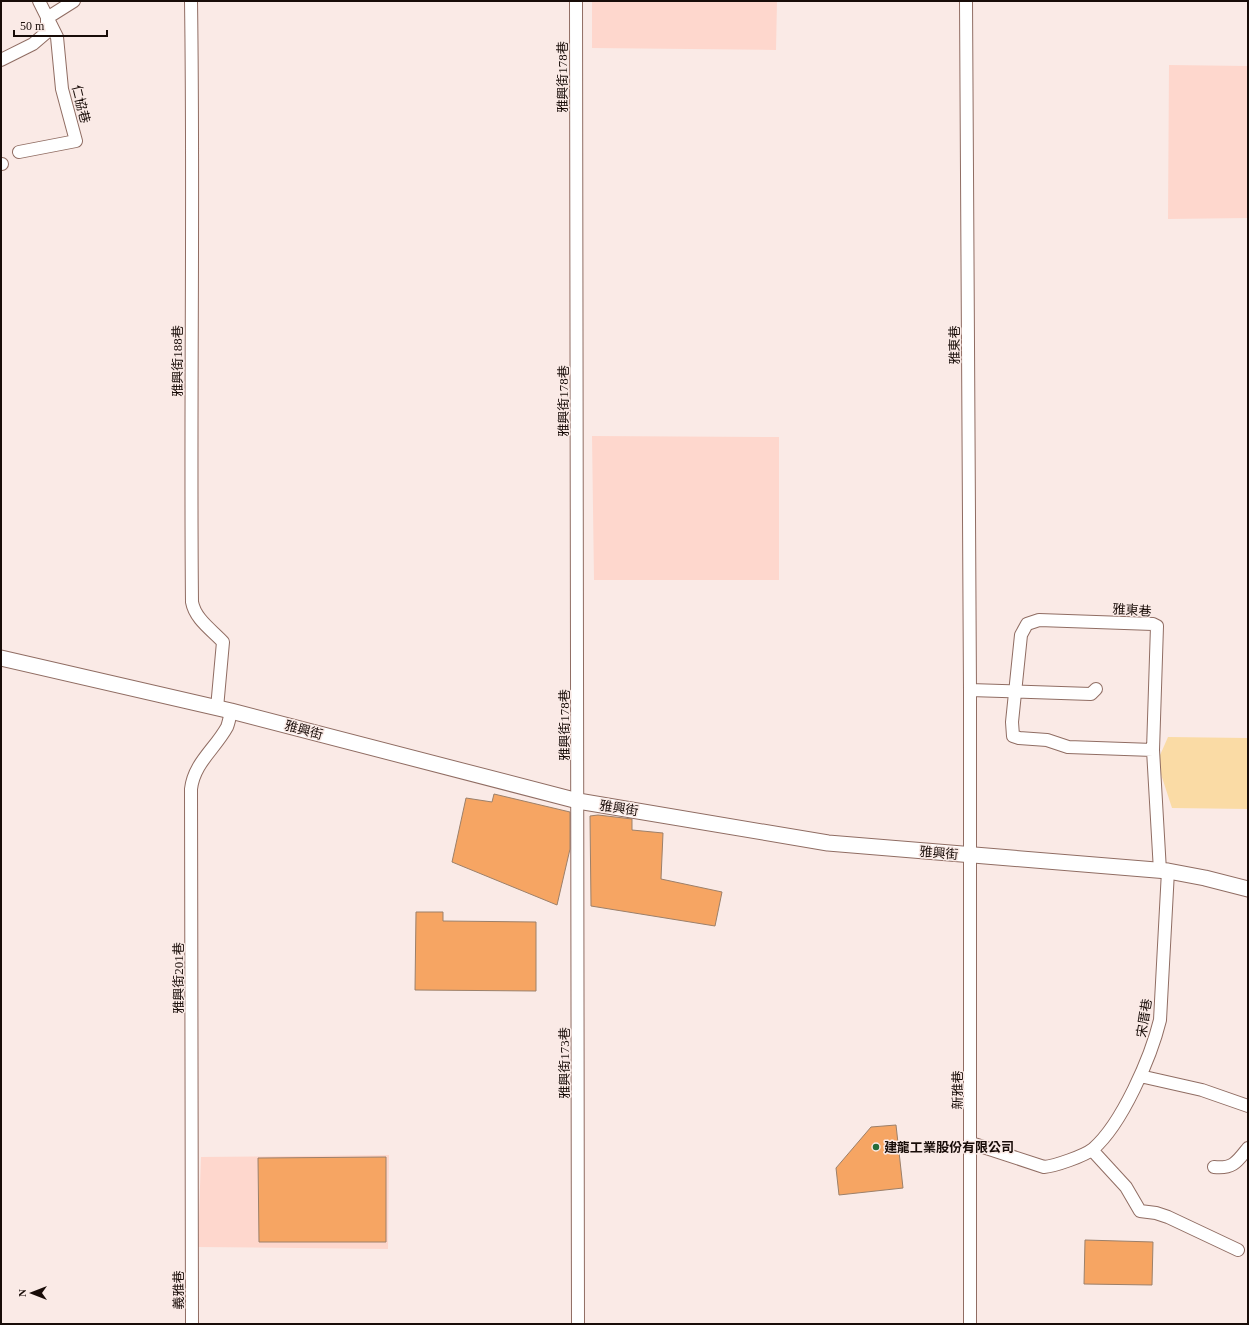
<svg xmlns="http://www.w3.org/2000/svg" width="1249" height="1325" viewBox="0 0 1249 1325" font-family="'Times New Roman','Noto Sans TC',serif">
	<rect width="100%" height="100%" fill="#faeae6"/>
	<path fill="#fed7cd" d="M 592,1 L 777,1 L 776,50 L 592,48 Z
		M 1169,65 L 1248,66 L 1248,218 L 1168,219 Z
		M 592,436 L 779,437 L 779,580 L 594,580 Z
		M 389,1155 L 388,1249 L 198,1247 L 201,1157 Z"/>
	<path fill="#fadba5" d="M 1168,737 L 1248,738 L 1248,809 L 1172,808 L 1157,762 Z"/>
	<path fill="#f6a563" stroke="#9c806a" d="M 494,794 L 570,812 L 570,849 L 557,905 L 452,862 L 466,798 L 492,802 Z
		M 598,815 L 632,819 L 632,830 L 663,833 L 661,879 L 722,892 L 715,926 L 591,906 L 590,816 Z
		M 416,912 L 443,912 L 443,921 L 536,922 L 536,991 L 415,990 Z
		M 896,1125 L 903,1188 L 839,1195 L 836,1168 L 871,1127 Z
		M 386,1157 L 386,1242 L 259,1242 L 258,1158 Z
		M 1085,1240 L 1153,1242 L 1152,1285 L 1084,1284 Z"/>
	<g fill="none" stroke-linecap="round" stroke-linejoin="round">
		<defs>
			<path id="minor" d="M 191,1 C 194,201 190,401 192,602 C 195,619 212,630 223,642 L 217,708
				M 576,1 L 578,1324
				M 966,1 L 970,690 L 970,1324
				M 1,60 L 33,44 L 47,32 L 47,18 L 74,1
				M 19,152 L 76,141 L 62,89 L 57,37 L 39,1
				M 1,164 L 2,164
				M 970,690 L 1091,694 L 1096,689
				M 1153,750 L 1068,747 L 1047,740 L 1019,738 L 1013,736 L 1012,722 L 1021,635 L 1027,624 L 1039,620 L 1153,624 L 1157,626 L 1153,750 L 1160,871
				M 1140,1076 L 1202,1090 L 1248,1106
				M 971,1143 L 1044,1167 C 1055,1166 1084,1156 1093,1149 C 1122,1124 1151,1057 1160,1020 L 1168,871
				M 1092,1150 L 1126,1187 L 1140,1211 L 1156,1213 L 1168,1217 L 1238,1250
				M 1214,1167 C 1233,1169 1237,1162 1248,1148
				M 192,1324 L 191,789 C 194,763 215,749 227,727 C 229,722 230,716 231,711"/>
			<path id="tertiary" d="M 1,658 L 231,711 L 578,801 L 828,843 L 1168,871 L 1205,878 L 1248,889"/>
		</defs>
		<use href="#minor" stroke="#906d63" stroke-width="14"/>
		<use href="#tertiary" stroke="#906d63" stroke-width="17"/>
		<use href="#minor" stroke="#fff" stroke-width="12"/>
		<use href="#tertiary" stroke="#fff" stroke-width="15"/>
	</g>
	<circle fill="#256c39" stroke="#faeae6" stroke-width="1.5" cx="876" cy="1147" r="4"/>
	<g text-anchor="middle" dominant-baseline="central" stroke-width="3" stroke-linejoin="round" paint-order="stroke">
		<g font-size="13" fill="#180c08" stroke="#faeae6">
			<text transform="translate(562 77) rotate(-90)">雅興街178巷</text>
			<text transform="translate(81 104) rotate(76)">仁協巷</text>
			<text transform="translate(954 345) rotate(-90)">雅東巷</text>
			<text transform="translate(177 361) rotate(-90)">雅興街188巷</text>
			<text transform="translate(563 401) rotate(-90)">雅興街178巷</text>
			<text transform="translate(1132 610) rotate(4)">雅東巷</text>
			<text transform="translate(564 725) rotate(-90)">雅興街178巷</text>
			<text transform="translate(304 730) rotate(15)">雅興街</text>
			<text transform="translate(619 808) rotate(9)">雅興街</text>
			<text transform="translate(939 853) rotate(5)">雅興街</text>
			<text transform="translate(178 978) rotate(-90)">雅興街201巷</text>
			<text transform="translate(1144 1018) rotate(-81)">宋厝巷</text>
			<text transform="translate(564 1063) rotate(-90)">雅興街173巷</text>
			<text transform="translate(957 1090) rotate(-90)">新雅巷</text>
			<text transform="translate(178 1290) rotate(-90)">義雅巷</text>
		</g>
		<g font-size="13" font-weight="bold" fill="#180c08" stroke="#faeae6" text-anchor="start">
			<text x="884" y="1147">建龍工業股份有限公司</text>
		</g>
	</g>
	<rect width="1249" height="1325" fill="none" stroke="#180c08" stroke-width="4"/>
	<g transform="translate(32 1293) rotate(270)" stroke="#faeae6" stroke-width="3" paint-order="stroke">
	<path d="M0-3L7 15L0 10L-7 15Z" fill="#180c08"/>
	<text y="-6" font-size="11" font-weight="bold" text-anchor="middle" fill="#180c08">N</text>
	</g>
	<path d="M14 30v6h93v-6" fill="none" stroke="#180c08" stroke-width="2"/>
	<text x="20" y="30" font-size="12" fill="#180c08" stroke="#faeae6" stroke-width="3" paint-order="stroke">50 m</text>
</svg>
